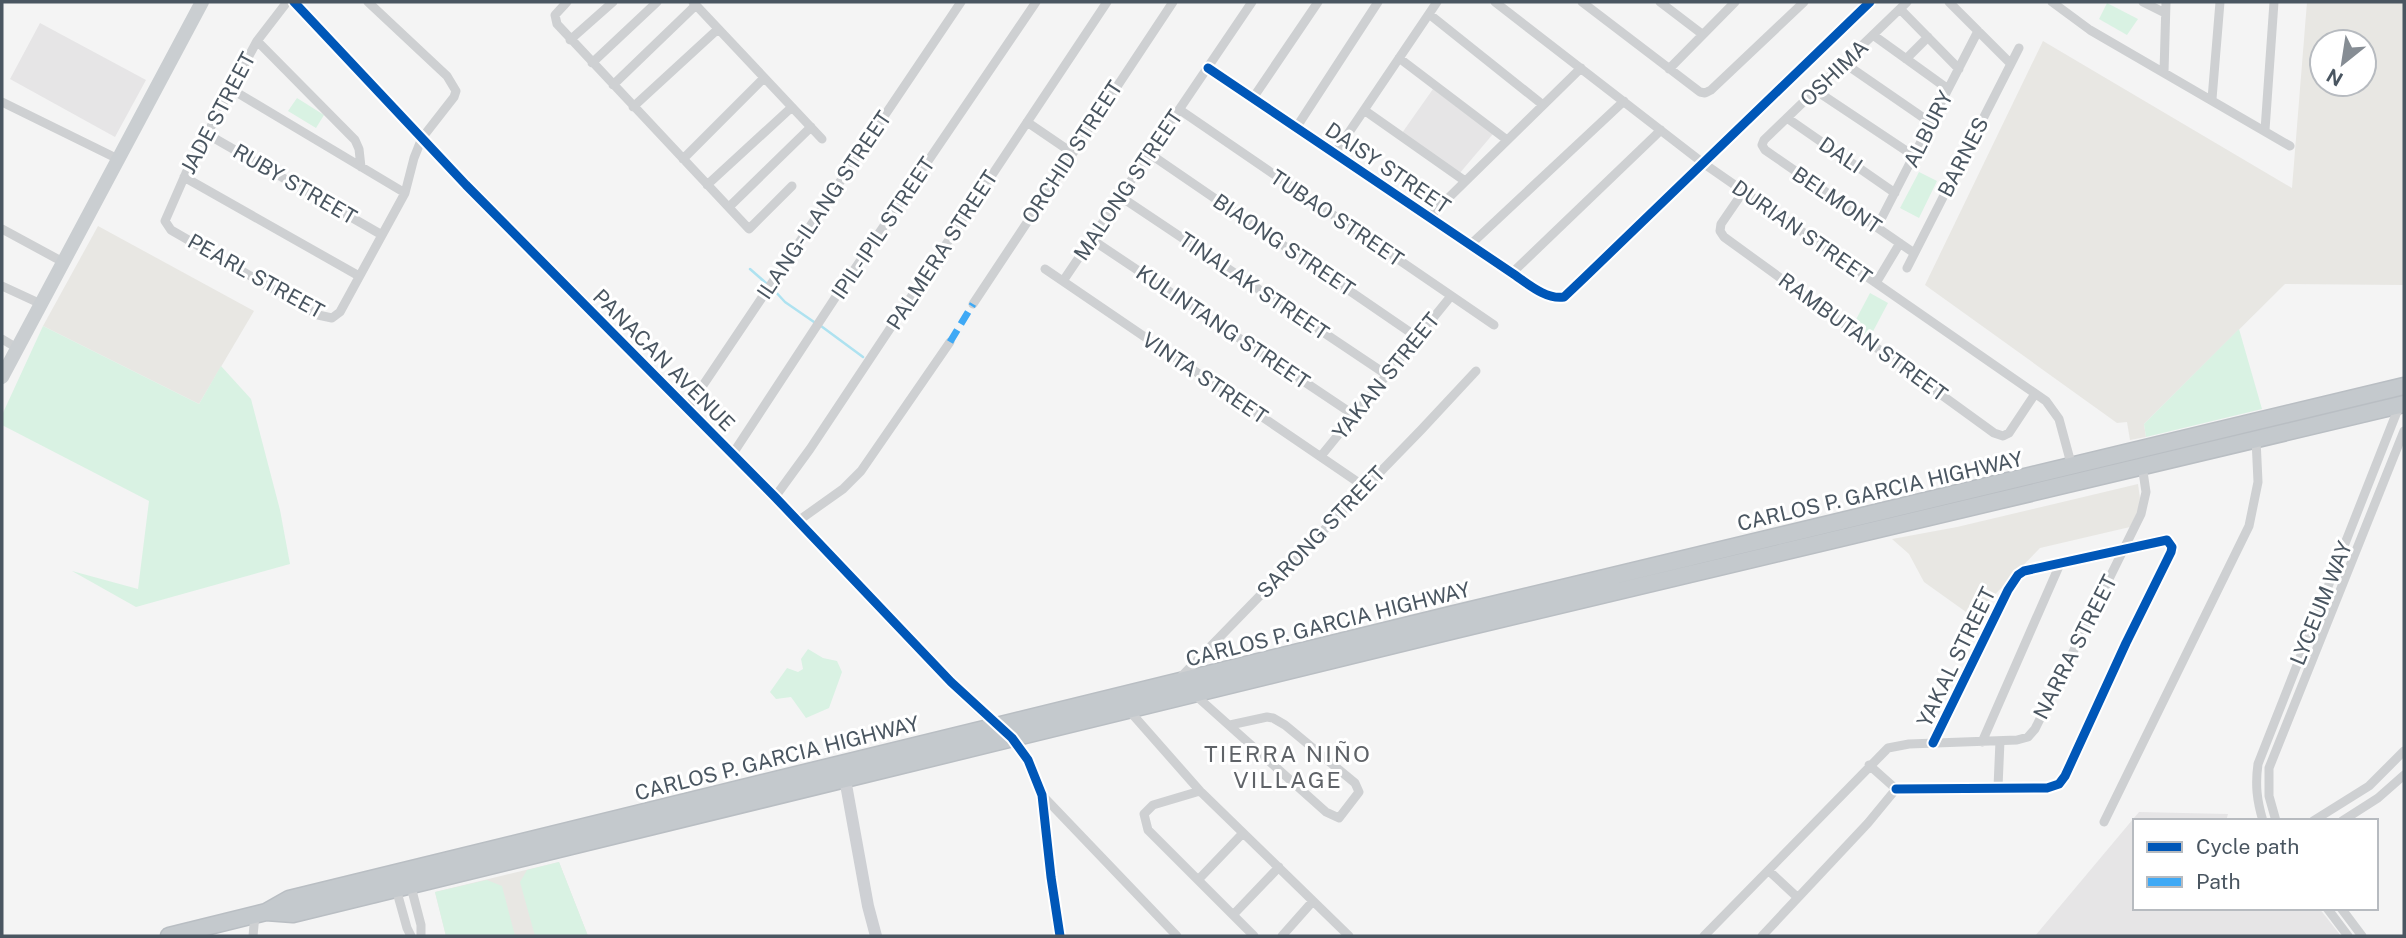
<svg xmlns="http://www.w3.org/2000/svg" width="2406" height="938" viewBox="0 0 2406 938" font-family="'Public Sans',sans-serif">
	<rect width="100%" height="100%" fill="#f4f4f4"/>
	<path fill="#e8e7e3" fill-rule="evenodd" d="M 2307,2 L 2404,2 L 2404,285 L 2285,284 L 2144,424 L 2146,437 L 2130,440 L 2127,422 L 2117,423 L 1925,285 L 2043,41 L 2292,188 ZM 2322,42 L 2364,42 L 2364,84 L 2322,84 Z
		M 98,226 L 254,311 L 199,404 L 43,326 Z
		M 2138,484 L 2140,498 L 2139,508 L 2130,527 L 2040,548 L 1973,617 L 1924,582 L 1909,554 L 1892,539 L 1957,527 Z
		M 559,862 L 588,936 L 446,936 L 435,892 Z"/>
	<path fill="#e6e5e6" d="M 40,23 L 146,80 L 115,137 L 10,79 Z
		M 1433,89 L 1493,134 L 1459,174 L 1402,133 Z
		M 2139,812 L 2228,814 L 2226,821 L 2135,821 L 2135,908 L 2319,908 L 2341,936 L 2035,936 Z"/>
	<path fill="#d9f2e3" d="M 2107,3 L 2138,19 L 2127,35 L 2099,19 Z
		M 297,98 L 324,115 L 316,128 L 288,111 Z
		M 1919,172 L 1937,181 L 1919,218 L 1900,208 Z
		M 1870,293 L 1888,303 L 1870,337 L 1852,327 Z
		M 43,326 L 199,404 L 221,366 L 251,399 L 280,510 L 290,564 L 136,607 L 72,571 L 138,589 L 149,501 L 2,425 L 2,415 Z
		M 2239,329 L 2262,409 L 2146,437 L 2144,424 Z
		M 808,649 L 823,658 L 837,661 L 842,672 L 829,708 L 806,718 L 791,697 L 776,699 L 770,692 L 787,668 L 798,672 L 803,669 L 801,659 Z
		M 559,862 L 588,936 L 535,936 L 520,882 L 527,870 Z
		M 487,880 L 502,886 L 515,936 L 446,936 L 435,892 Z"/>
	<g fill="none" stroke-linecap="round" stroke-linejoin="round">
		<path stroke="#aee2f0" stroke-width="2.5" d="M 750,269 L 766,283
			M 773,289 L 785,302 L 814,322
			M 821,326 L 863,357"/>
		<defs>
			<path id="trunk" d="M 266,912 L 293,914 L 1455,630 L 2404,404
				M 169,936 L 266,912 L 289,899 L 1450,615 L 2404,386"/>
		</defs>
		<use href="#trunk" stroke="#b9bec3" stroke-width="19"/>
		<path stroke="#ced0d2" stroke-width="9" d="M 287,2 L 257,41 L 186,173 L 165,221 L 171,230 L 318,315 L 332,318 L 340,312 L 405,193 L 414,158 L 422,138 L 454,97 L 456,91 L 447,76 L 368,2
			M 567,2 L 555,15 L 557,24 L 749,229 L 792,186
			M 693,2 L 822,139
			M 1495,2 L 1703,163 L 2046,401 L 2059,419 L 2072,467
			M 1582,2 L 1700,92 L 1705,93 L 1711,90 L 1804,2
			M 1660,2 L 1702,34
			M 1907,2 L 1764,140 L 1762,145 L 1765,150 L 1914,253
			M 1949,2 L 2010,63
			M 2052,2 L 2090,30 L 2290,146
			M 2143,2 L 2165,13
			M 1900,9 L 1959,69
			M 1429,14 L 1543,105
			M 1873,35 L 1948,89
			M 570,40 L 613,2
			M 257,41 L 355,140 L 359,149 L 361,167
			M 1399,58 L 1507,140
			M 1906,59 L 1928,37
			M 592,63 L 657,2
			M 1844,63 L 1931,123
			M 1208,68 L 1512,273 C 1527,283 1546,300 1564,297 L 1584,278 L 1870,2
			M 1669,69 L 1735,2
			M 2164,72 L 2166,2
			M 613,85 L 696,5
			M 231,89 L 405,193
			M 1815,90 L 1914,156
			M 1253,98 L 1318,2
			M 2212,99 L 2220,2
			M 2,102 L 118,159
			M 633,107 L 718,29
			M 1180,110 L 1494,325
			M 1364,110 L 1465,181
			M 1787,118 L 1895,193
			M 1027,122 L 1071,152
			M 1296,128 L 1378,2
			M 2265,130 L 2274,2
			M 207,134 L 382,235
			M 1335,153 L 1437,2
			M 1150,154 L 1417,337
			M 683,159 L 764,78
			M 184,177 L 359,276
			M 707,185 L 792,107
			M 1743,192 L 1721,224 L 1720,231 L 1724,237 L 1994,433 L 2003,436 L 2009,433 L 2035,394
			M 1121,197 L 1387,375
			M 729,207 L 811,127
			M 1429,217 L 1581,68
			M 1877,227 L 1978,31
			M 2,229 L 63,262
			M 1091,239 L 1354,415
			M 1470,245 L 1624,101
			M 1907,268 L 2019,48
			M 1045,269 L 1365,487
			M 1512,273 L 1661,130
			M 1063,281 L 1252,2
			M 1876,283 L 1900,243
			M 2,286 L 41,304
			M 973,304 L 1173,2
			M 2,339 L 17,348
			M 687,409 L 961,2
			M 732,455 L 835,298 L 1036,2
			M 1321,456 L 1451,296
			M 775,497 L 810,449 L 1107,2
			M 798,521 L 843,489 L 861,471 L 950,342
			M 1179,679 L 1421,430 L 1476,371
			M 1194,694 L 1326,812 L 1339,818 L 1359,792 L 1355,783 L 1285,725 L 1273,718 L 1267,717 L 1230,725
			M 1126,707 L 1200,791 L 1349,936
			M 1012,738 L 1028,760 L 1042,795 L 1051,877 L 1060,936
			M 1982,742 L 2060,564
			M 1869,765 L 1896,789
			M 1998,787 L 2000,741
			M 1896,789 L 2047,788 L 2059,784 L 2065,776 L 2126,643 L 2171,552 L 2172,547 L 2167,540 L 2024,571 L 2018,575 L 2008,590 L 1933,743
			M 1200,791 L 1153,805 L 1144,814 L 1148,830 L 1254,936
			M 1042,795 L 1177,936
			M 2263,821 C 2257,801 2255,785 2258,764 L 2400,404
			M 2276,821 L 2269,796 L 2269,768 L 2404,431
			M 2313,821 L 2369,786 L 2404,751
			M 2342,821 L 2378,798 L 2404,775
			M 2104,822 L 2249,526 L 2258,482 L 2256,439
			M 1769,871 L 1797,897
			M 1198,880 L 1243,833
			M 410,883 L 421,925 L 421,936
			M 395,885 L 407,928 L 411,936
			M 2327,908 L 2348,936
			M 2341,908 L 2362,936
			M 1233,915 L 1279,867
			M 253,936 L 255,915
			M 1282,936 L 1313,901
			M 1704,936 L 1888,748 L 1909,744 L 2017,740 L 2028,737 L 2035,729 L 2141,514 L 2146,492 L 2142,465
			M 1762,936 L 1868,823 L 1896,789"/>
		<path stroke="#ced0d2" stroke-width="12" d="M 294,2 L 466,185 L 775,497 L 951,682 L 1001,729"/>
		<path stroke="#ced0d4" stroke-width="12" d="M 845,779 L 868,906 L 876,936"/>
		<path stroke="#caced1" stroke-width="14" d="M 2,377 L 202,2"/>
		<use href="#trunk" stroke="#c4c9cd" stroke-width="16"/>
		<path stroke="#3fa9f5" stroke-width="7" stroke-dasharray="14 7" stroke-linecap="butt" d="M 950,342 L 973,304"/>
		<defs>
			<path id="cycleway" d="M 294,2 L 466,185 L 775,497 L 951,682 L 1012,738 L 1028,760 L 1042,795 L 1051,877 L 1060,936
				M 1208,68 L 1512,273 C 1527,283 1546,300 1564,297 L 1584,278 L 1870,2
				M 1896,789 L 2047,788 L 2059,784 L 2065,776 L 2126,643 L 2171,552 L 2172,547 L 2167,540 L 2024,571 L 2018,575 L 2008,590 L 1933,743"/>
		</defs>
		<use href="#cycleway" stroke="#fff" stroke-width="13"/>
		<use href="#cycleway" stroke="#0057b8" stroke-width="9"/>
	</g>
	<g text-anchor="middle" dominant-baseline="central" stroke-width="6" stroke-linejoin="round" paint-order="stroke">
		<g font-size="21" fill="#4a5661" stroke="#fff">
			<text transform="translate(1834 73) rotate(-44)">OSHIMA</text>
			<text transform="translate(218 113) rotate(-62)">JADE STREET</text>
			<text transform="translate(1928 129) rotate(-63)">ALBURY</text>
			<text transform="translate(1072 152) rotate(-57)">ORCHID STREET</text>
			<text transform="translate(1841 155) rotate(34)">DALI</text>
			<text transform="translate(1963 157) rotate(-63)">BARNES</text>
			<text transform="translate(1388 168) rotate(34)">DAISY STREET</text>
			<text transform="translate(295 184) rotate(30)">RUBY STREET</text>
			<text transform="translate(1128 185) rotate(-56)">MALONG STREET</text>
			<text transform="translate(1837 200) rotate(34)">BELMONT</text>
			<text transform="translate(824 205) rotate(-56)">ILANG-ILANG STREET</text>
			<text transform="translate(1337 218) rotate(34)">TUBAO STREET</text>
			<text transform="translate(883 228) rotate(-56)">IPIL-IPIL STREET</text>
			<text transform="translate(1802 232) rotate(35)">DURIAN STREET</text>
			<text transform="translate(1284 245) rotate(34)">BIAONG STREET</text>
			<text transform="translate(942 250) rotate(-57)">PALMERA STREET</text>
			<text transform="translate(256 276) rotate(29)">PEARL STREET</text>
			<text transform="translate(1254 286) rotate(34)">TINALAK STREET</text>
			<text transform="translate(1223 327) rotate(34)">KULINTANG STREET</text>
			<text transform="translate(1863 337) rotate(36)">RAMBUTAN STREET</text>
			<text transform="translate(664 360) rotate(45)">PANACAN AVENUE</text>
			<text transform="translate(1386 376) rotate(-51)">YAKAN STREET</text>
			<text transform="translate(1205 378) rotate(34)">VINTA STREET</text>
			<text transform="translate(1880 491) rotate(-13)">CARLOS P. GARCIA HIGHWAY</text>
			<text transform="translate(1321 532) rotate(-46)">SARONG STREET</text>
			<text transform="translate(2321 603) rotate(-68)">LYCEUM WAY</text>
			<text transform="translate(1328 624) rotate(-14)">CARLOS P. GARCIA HIGHWAY</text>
			<text transform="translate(2075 647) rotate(-63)">NARRA STREET</text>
			<text transform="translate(1956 657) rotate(-64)">YAKAL STREET</text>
			<text transform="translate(777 758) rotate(-14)">CARLOS P. GARCIA HIGHWAY</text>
		</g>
		<g font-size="23" letter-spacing="2" fill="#5f6368" stroke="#fff">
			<text x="1288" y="753">TIERRA NIÑO<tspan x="1288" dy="26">VILLAGE</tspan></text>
		</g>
	</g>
	<rect width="2406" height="938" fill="none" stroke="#4a5661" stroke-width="7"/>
	<rect x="2133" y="819" width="245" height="91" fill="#ffffff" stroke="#b7bbc0" stroke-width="2"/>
	<rect x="2147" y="842" width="35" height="10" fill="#0057b8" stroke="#b7bbc0" stroke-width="2"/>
	<text x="2196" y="854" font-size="21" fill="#4a5661">Cycle path</text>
	<rect x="2147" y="877" width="35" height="10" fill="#3fa9f5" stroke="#b7bbc0" stroke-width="2"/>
	<text x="2196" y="889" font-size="21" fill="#4a5661">Path</text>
	<g transform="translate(2343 63) rotate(210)"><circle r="33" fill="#ffffff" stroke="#b7bbc0" stroke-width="2"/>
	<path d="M0-5L12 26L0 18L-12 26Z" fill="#868d94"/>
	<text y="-10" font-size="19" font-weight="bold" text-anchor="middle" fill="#4a5661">N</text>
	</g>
</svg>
